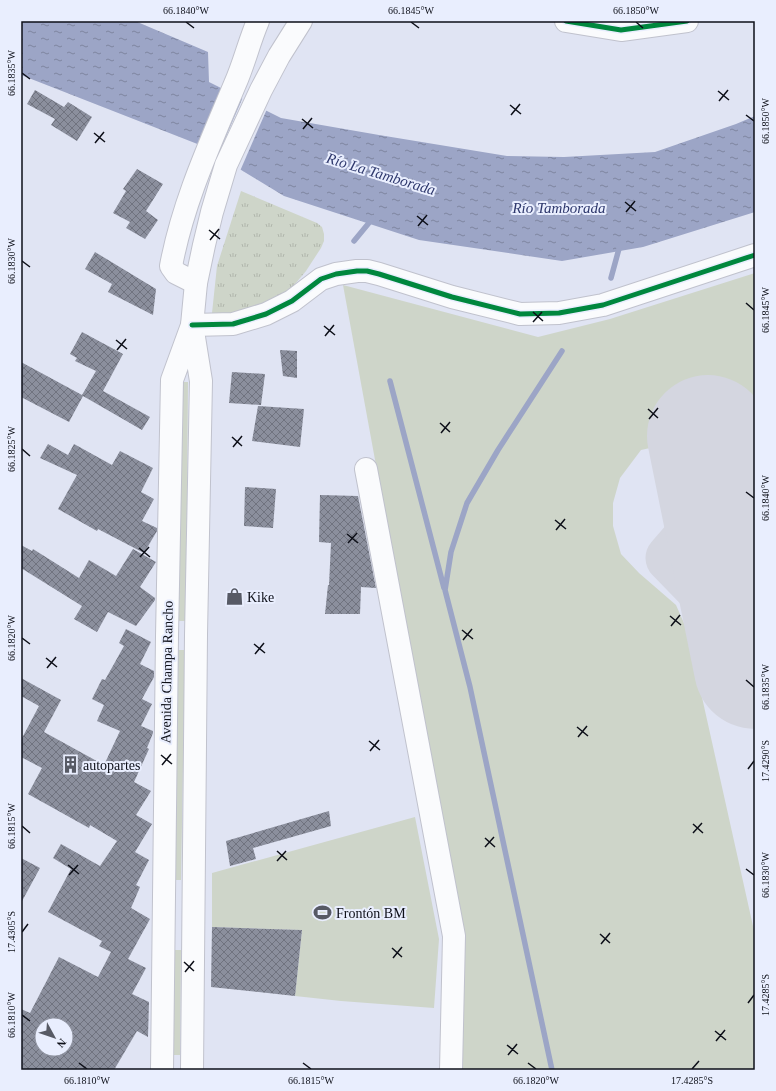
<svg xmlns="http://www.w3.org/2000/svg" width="776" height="1091" viewBox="0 0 776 1091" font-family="'Times New Roman',serif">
	<defs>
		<pattern id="park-tufts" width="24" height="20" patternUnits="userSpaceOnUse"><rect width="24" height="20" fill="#ced5c9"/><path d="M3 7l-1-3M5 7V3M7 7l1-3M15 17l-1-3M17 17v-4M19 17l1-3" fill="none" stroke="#b0b6ac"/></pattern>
		<pattern id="water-ripples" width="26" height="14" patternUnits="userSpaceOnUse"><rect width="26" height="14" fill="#9ca5c6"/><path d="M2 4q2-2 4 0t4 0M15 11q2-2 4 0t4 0" fill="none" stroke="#7e85a0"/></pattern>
		<pattern id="building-cross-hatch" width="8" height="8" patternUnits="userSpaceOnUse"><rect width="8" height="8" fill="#8b8f9d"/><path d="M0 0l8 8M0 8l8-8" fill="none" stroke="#70737f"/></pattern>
	</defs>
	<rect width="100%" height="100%" fill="#e0e4f3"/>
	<path fill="#ced5c9" d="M 755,273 L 755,425 L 641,450 L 620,478 L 613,503 L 613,526 L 621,554 L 639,573 L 676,605 L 687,630 L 755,935 L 755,1070 L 461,1070 L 460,924 L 343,285 L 538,337 L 610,319 Z
		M 181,382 L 188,382 L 186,621 L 179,621 Z
		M 178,650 L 185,650 L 181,880 L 173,880 Z
		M 415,817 L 439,939 L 434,1008 L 341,1001 L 295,996 L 302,930 L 212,927 L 212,873 Z
		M 174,950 L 181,950 L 180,1055 L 173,1055 Z"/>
	<path fill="url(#park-tufts)" d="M 241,191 L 317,223 L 322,227 L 324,234 L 324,241 L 321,248 L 306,271 L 285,296 L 236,316 L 215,317 L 212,313 L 217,266 Z"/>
	<path fill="url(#water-ripples)" d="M 21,21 L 135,21 L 208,52 L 209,82 L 281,118 L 379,135 L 507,156 L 564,157 L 655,152 L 736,124 L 755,116 L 755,212 L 643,247 L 562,261 L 419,240 L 284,196 L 200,145 L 21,75 Z"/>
	<path fill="#e0e4f3" d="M 243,97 L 267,109 L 240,171 L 217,157 Z"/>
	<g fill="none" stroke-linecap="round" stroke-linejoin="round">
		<path stroke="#9ca5c6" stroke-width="5.5" d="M 354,241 L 373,218
			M 611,278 L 620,245
			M 390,381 L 444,588
			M 552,1070 L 470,687 L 445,590 L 451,552 L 467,503 L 498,450 L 562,351"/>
		<path stroke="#d4d6e0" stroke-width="49" d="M 689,536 L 670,558 L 740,630 L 755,668"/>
		<path stroke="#d4d6e0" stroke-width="122" d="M 708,436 L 755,668"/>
	</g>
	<path fill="url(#building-cross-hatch)" fill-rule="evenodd" d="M 35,90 L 64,107 L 68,102 L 92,117 L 77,141 L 51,125 L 55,119 L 27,104 Z
		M 137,169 L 163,184 L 146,211 L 158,220 L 145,239 L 126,228 L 130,222 L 113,213 L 126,191 L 123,189 Z
		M 95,252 L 156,289 L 153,315 L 108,292 L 112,284 L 85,269 Z
		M 82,332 L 123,354 L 103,391 L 150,417 L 142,430 L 83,396 L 69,422 L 21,397 L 21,362 L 82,395 L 96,371 L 75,361 L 77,358 L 70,354 Z
		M 280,350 L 297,351 L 297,378 L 283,376 Z
		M 232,372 L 265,374 L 261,405 L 229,403 Z
		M 258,406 L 304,409 L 300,447 L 252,441 Z
		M 48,444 L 68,455 L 74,444 L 112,465 L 120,451 L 153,468 L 141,492 L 154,499 L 142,521 L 157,528 L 157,531 L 144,553 L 98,529 L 97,531 L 58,509 L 77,475 L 40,458 Z
		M 245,487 L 276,489 L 273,528 L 244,526 Z
		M 320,495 L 358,496 L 376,588 L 361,587 L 360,614 L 325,614 L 328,585 L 329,585 L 331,543 L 319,542 Z
		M 21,545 L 32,551 L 33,549 L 79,578 L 89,560 L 116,576 L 133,549 L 156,562 L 140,587 L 155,598 L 155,600 L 136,626 L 108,612 L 97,632 L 74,619 L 82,606 L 21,568 Z
		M 126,629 L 151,642 L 140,664 L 154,671 L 154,677 L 142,699 L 152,704 L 141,726 L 153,731 L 153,733 L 147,748 L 149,749 L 134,782 L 151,791 L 136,815 L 152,824 L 135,852 L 149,860 L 136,885 L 140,887 L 131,908 L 150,919 L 128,959 L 146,968 L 132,994 L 149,1002 L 148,1037 L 137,1031 L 114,1070 L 21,1070 L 21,1009 L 30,1013 L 59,957 L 98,977 L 111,952 L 99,946 L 102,941 L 48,912 L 71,869 L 53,858 L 61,844 L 100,866 L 117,841 L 90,825 L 89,828 L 28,794 L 42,768 L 21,757 L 21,740 L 39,706 L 21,696 L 21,678 L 61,700 L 44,732 L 104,765 L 120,731 L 97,721 L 104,705 L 92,699 L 102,679 L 105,680 L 124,646 L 119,643 ZM 42,1025 L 66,1025 L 66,1049 L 42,1049 Z
		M 329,811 L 331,826 L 253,848 L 256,859 L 230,866 L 226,841 Z
		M 21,858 L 40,868 L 21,903 Z
		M 212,927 L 302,930 L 295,996 L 211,987 Z"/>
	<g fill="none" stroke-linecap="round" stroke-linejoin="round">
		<defs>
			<path id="minor" d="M 566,21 L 621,30 L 687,21
				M 196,283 L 176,273 L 171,266 C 183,202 210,144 235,84 C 244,64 249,42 258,21
				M 192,325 L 233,324 L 266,314 L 292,301 L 321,279 L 336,274 L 357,271 L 367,271 L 379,274 L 452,297 L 520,314 L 559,313 L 603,305 L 755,255
				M 366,469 L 454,936 L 451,1070"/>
			<path id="major" d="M 162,1070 L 167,636 L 172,380 L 191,328
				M 192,1070 L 196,635 L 201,381 L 192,325 L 196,283 L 204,245 L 212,212 L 226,165 L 261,90 L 279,56 L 301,21"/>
		</defs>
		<use href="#minor" stroke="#c0c2cd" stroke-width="24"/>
		<use href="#major" stroke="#c0c2cd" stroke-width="24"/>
		<use href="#minor" stroke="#fafbfd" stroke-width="22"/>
		<use href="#major" stroke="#fafbfd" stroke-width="22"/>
		<defs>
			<path id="cycleway" d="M 566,21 L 621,30 L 687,21
				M 192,325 L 233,324 L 266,314 L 292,301 L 321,279 L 336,274 L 357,271 L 367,271 L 379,274 L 452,297 L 520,314 L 559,313 L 603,305 L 755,255"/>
		</defs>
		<use href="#cycleway" stroke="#e9eefe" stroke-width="8"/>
		<use href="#cycleway" stroke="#00873e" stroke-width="5"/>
	</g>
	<path fill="none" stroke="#0d0f18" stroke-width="1.5" d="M 186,22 L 194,28M 411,22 L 419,28M 636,22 L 643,28M 22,73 L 30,79M 718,91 L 729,100M 719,101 L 728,90M 510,105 L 521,114M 511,115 L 520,104M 746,115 L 754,121M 302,119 L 313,128M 303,129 L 312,118M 94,133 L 105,142M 95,143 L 104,132M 625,202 L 636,211M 626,212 L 635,201M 417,216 L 428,225M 418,226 L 427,215M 209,230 L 220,239M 210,240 L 219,229M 22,261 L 30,267M 746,303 L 754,310M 533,312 L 543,321M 533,322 L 542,312M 324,326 L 335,335M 325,336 L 334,325M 116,340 L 127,349M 117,350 L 126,339M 648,409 L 658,418M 649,419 L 658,408M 440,423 L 450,432M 441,433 L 450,422M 232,437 L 242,446M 233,447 L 242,436M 22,449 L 30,456M 746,492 L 754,498M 555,520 L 566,529M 556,530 L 565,519M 347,534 L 358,543M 348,543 L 357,533M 139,548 L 150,557M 140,557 L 149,547M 670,616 L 681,625M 671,626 L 680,615M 462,630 L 473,639M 22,638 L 30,644M 463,640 L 472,629M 254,644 L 265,653M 255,654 L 264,643M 46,658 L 57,667M 47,668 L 56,657M 746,680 L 754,687M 577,727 L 588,736M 578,737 L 587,726M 369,741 L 380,750M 370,751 L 379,740M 161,755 L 172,764M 162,765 L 171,754M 748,769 L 754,761M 693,824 L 703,833M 22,826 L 30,833M 693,833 L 702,823M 485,838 L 495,847M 485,847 L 494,837M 277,851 L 287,860M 277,861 L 286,851M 68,865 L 79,874M 746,869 L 754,875M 69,875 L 78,865M 22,932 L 28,924M 600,934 L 610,943M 601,944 L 610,933M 392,948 L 402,957M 393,958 L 402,947M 184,962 L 194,971M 185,972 L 194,961M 748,1003 L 754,995M 22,1015 L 30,1021M 715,1031 L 726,1040M 716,1041 L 725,1030M 507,1045 L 518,1054M 508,1055 L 517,1044M 79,1063 L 87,1069M 303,1063 L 311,1069M 528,1063 L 536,1069M 692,1069 L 699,1061"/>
	<defs>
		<symbol id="shop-bare" viewBox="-9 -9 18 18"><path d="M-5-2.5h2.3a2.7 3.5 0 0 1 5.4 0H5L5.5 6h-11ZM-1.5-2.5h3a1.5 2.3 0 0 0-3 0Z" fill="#575a65" stroke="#e9eefe" stroke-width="2.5" paint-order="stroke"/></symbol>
		<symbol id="building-bare" viewBox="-9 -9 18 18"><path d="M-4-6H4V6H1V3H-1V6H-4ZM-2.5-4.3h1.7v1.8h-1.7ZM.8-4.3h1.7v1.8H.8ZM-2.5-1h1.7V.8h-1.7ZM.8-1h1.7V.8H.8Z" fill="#575a65" stroke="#e9eefe" stroke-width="2.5" paint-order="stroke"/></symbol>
		<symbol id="stadium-bare" viewBox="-9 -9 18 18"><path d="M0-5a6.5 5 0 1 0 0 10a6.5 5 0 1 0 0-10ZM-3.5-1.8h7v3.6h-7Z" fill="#575a65" stroke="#e9eefe" stroke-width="2.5" paint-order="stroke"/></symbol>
	</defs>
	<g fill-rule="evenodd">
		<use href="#shop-bare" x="222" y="584" width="25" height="25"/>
		<use href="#building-bare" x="58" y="752" width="25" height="25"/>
		<use href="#stadium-bare" x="310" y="900" width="25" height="25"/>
	</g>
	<g text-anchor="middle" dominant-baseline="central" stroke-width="4" stroke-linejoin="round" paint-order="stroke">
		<g font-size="14" fill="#0d0f18" stroke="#e9eefe" text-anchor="start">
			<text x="247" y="597">Kike</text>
			<text x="83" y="765">autopartes</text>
			<text x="336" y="913">Frontón BM</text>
		</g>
		<g font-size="14" fill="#0d0f18" stroke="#e9eefe">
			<text transform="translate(167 672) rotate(-89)">Avenida Champa Rancho</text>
		</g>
		<g font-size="15" font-style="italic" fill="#2d376c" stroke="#e9eefe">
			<text transform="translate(381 174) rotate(17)">Río La Tamborada</text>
			<text x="559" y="208">Río Tamborada</text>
		</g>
	</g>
	<rect width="776" height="1091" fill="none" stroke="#e9eefe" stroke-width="44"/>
	<g transform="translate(54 1037) rotate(130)"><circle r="19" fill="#e9eefe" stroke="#9195a2"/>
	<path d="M0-3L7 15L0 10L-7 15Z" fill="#575a65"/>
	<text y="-6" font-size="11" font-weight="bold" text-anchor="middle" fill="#0d0f18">N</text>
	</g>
	<rect x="22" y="22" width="732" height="1047" fill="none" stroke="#0d0f18" stroke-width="1.5"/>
	<g font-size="10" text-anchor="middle" fill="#0d0f18">
		<text x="186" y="14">66.1840°W</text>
		<text x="411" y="14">66.1845°W</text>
		<text x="636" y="14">66.1850°W</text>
		<text transform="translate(11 73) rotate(-90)" y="4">66.1835°W</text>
		<text transform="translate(765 121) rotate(-90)" y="4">66.1850°W</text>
		<text transform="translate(11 261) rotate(-90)" y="4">66.1830°W</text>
		<text transform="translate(765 310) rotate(-90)" y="4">66.1845°W</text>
		<text transform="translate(11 449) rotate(-90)" y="4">66.1825°W</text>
		<text transform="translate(765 498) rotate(-90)" y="4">66.1840°W</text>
		<text transform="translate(11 638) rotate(-90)" y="4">66.1820°W</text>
		<text transform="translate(765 687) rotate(-90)" y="4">66.1835°W</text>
		<text transform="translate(765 761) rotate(-90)" y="4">17.4290°S</text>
		<text transform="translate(11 826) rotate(-90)" y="4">66.1815°W</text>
		<text transform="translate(765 875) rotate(-90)" y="4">66.1830°W</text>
		<text transform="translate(11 932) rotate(-90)" y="4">17.4305°S</text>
		<text transform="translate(765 995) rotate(-90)" y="4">17.4285°S</text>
		<text transform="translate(11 1015) rotate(-90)" y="4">66.1810°W</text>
		<text x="87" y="1084">66.1810°W</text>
		<text x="311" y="1084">66.1815°W</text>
		<text x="536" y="1084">66.1820°W</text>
		<text x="692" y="1084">17.4285°S</text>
	</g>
</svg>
